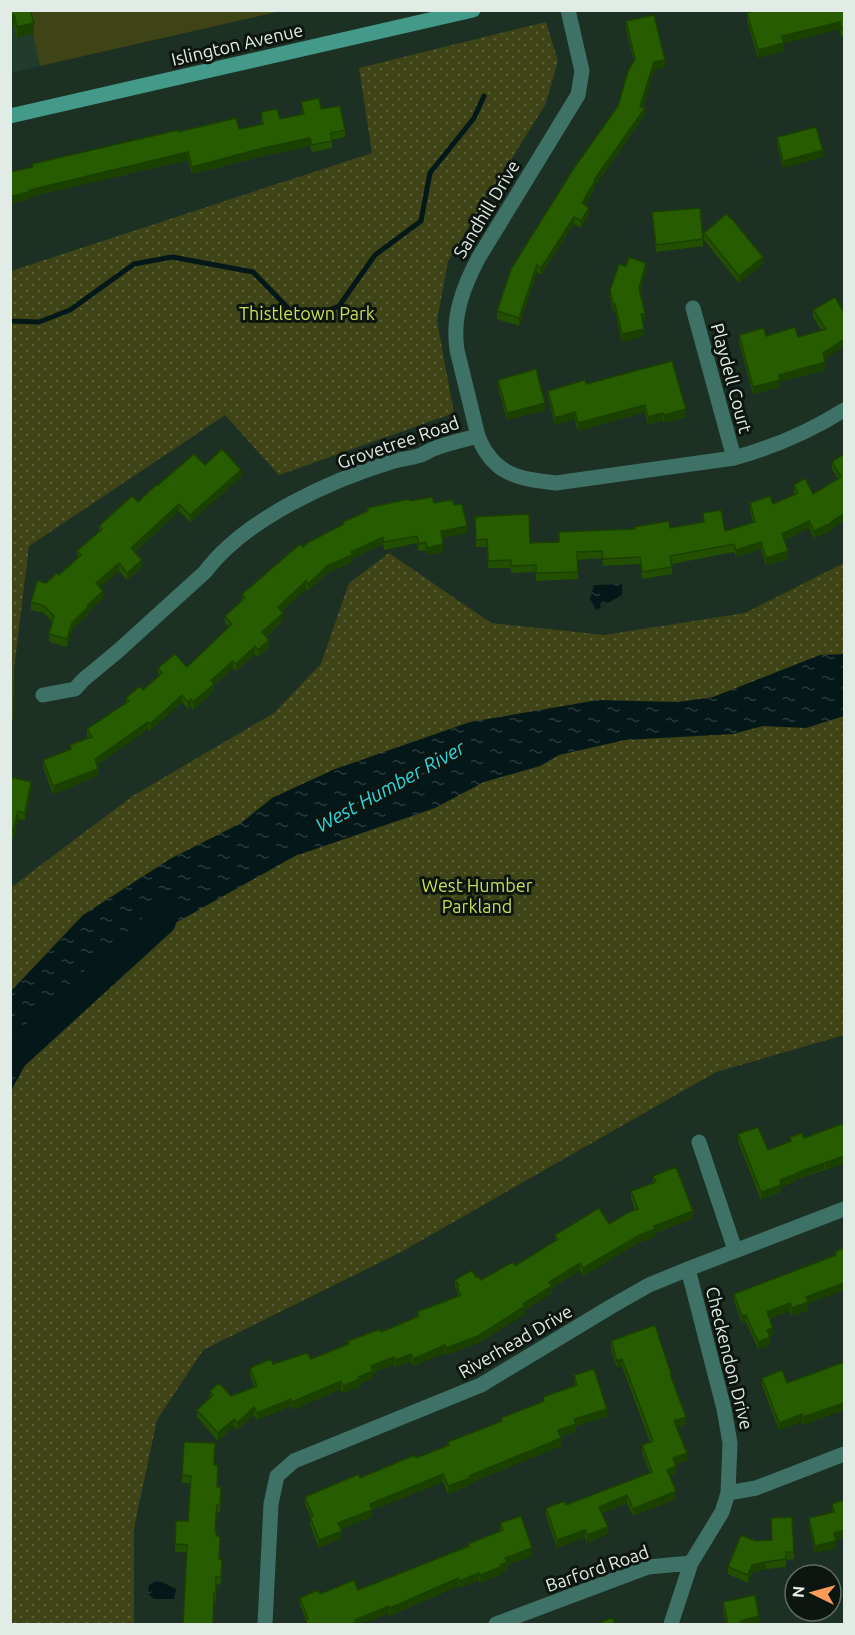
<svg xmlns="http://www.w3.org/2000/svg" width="855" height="1635" viewBox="0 0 855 1635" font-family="Ubuntu,sans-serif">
	<defs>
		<pattern id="green-dots" width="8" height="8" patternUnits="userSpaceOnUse" patternTransform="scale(1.5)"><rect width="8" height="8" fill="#3e4416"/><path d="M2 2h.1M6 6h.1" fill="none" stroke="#5a5f38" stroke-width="1.8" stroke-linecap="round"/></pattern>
		<pattern id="water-ripples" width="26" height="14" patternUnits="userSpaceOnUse" patternTransform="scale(1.5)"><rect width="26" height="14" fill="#051819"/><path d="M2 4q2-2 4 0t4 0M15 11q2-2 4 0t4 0" fill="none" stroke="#293a3a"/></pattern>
	</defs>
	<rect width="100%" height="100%" fill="#1d3024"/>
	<path fill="#213b2c" d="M 11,11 L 27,11 L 40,66 L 11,73 Z"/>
	<path fill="url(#green-dots)" d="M 546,22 L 558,61 L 545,105 L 448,261 L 437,321 L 454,413 L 279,475 L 225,415 L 29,546 L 14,669 L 13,717 L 11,725 L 11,271 L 372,153 L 359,68 Z
		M 389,553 L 491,623 L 604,635 L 745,613 L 844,563 L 844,1035 L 716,1072 L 401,1252 L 203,1350 L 157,1420 L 134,1528 L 134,1624 L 11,1624 L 11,885 L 13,886 L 134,795 L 274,713 L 321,664 L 349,583 Z"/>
	<path fill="#3e4416" d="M 27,10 L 281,11 L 40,66 Z"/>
	<path fill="url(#water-ripples)" d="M 622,584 L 622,595 L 608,603 L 603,601 L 600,604 L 601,607 L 596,610 L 590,599 L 594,585 Z
		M 844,654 L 844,716 L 806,728 L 763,726 L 733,734 L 625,740 L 559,755 L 540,766 L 484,782 L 435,808 L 295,856 L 104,963 L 30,1056 L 11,1091 L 11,991 L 83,915 L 170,859 L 241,823 L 272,798 L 335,769 L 470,722 L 598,700 L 678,702 L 713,697 L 820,655 Z
		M 156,1581 L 162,1582 L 176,1589 L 174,1599 L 154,1599 L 148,1594 L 149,1585 Z"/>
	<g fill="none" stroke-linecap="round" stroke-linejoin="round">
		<path stroke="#051819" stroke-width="5" d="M 10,321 L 39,322 L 70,310 L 134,264 L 172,257 L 253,272 L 290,310 L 319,314 L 339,306 L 375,255 L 421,221 L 430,173 L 474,118 L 484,96"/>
		<path stroke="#051819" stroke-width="30" d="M 10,1059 L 161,921"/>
		<path stroke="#3f7267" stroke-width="15" d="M 568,10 L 582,71 L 578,95 L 479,257 C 463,287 452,316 457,350 L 478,436 C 493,475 519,479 556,483 L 734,458 C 774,447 809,432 844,410
			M 693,308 L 734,458
			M 43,695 L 75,689 L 83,680 L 118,651 L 205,572 C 246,518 331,480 394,461 C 403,459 412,458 421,455 C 425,453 429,451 433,449 C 448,443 463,440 478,436
			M 699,1142 L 735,1250
			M 688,1269 L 724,1409 L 730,1443 L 728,1493
			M 265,1624 L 271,1504 L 277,1476 L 294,1461 L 481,1385 L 612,1306 L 649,1285 L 688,1269 L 844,1209
			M 496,1624 L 648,1567 L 691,1563 L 722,1512 L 728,1493 L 756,1488 L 844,1454
			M 671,1624 L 691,1563"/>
		<path stroke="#439a89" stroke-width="15" d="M 10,116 L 473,10"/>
	</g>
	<path fill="#225000" d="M 10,10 L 34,33 L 17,38 Z
		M 844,10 L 844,36 L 841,36 L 840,29 L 784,43 L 784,51 L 758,58 L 747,20 L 747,13 Z
		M 626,21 L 665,67 L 654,70 L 643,107 L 645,115 L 595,186 L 595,188 L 585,205 L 589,215 L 581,228 L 574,224 L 541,275 L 537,272 L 519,326 L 497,319 L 497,311 L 618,106 L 634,61 L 626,29 Z
		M 301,102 L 321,109 L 345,130 L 345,137 L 332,140 L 332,148 L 312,152 L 310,146 L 263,156 L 192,174 L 188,160 L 29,197 L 29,199 L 10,204 L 10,172 L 32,167 L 32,164 L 178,132 L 239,129 L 261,124 L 261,112 L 280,119 L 302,114 Z
		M 777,137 L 823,157 L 783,168 L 777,144 Z
		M 652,212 L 703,239 L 703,246 L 656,252 Z
		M 704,233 L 763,264 L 739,283 L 704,240 Z
		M 626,266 L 646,271 L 640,292 L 645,321 L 643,321 L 644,336 L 622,342 L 615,311 L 613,312 L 610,297 L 610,290 Z
		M 835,297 L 824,359 L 825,370 L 780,382 L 780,387 L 753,394 L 739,342 L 739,335 L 798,337 L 822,331 L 813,317 L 813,310 Z
		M 498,380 L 545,410 L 507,420 L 498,387 Z
		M 586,384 L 686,417 L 664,423 L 663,420 L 648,424 L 645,412 L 578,431 L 575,419 L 555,425 L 548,398 L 548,391 Z
		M 844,454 L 844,521 L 831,529 L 831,531 L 814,538 L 809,528 L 785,540 L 788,559 L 766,565 L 761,549 L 736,557 L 734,552 L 672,564 L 672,574 L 642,579 L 640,564 L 603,566 L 602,558 L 577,560 L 578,579 L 536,581 L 536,572 L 511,573 L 511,568 L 488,568 L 487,547 L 476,547 L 475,517 L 530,543 L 559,542 L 670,528 L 703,522 L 703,513 L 725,531 L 753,522 L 750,510 L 750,503 L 773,504 L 795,495 L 794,492 L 794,485 L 813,494 L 838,479 L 832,469 L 832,462 Z
		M 205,465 L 241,477 L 190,522 L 179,511 L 135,552 L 142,567 L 127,580 L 119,571 L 100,587 L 103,599 L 88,612 L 88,615 L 72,630 L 67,647 L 49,642 L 49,634 L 52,622 L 44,613 L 31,610 L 31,602 L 46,583 L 59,575 L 77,558 L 77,551 L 99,531 L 99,526 L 138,502 L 158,485 Z
		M 410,501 L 454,505 L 467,533 L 442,538 L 443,552 L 427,555 L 426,550 L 419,551 L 417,543 L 384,550 L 383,544 L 352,559 L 352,562 L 327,573 L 308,591 L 306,589 L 282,611 L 283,620 L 266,637 L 269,647 L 258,657 L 255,654 L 236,671 L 233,668 L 214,685 L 214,691 L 193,710 L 191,707 L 188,709 L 182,702 L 150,731 L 148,729 L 97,765 L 98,776 L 53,794 L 43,767 L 43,760 L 70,749 L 70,745 L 88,738 L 87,736 L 87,729 L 126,703 L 126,698 L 143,690 L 159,676 L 158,668 L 187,667 L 229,627 L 225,623 L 225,616 L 242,600 L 242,594 L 303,547 L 343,525 L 343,522 L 367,511 L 367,508 Z
		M 10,777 L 31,790 L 25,820 L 18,819 L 13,839 L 10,838 Z
		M 844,1123 L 844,1163 L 796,1180 L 796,1181 L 781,1187 L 781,1192 L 761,1200 L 738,1141 L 738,1134 L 768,1150 L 790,1142 L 790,1137 L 804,1138 Z
		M 653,1176 L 693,1218 L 655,1233 L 655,1237 L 640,1242 L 583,1276 L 580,1270 L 552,1288 L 552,1293 L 525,1310 L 525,1314 L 478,1343 L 446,1355 L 445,1353 L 413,1366 L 411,1361 L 395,1367 L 394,1364 L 373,1373 L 373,1378 L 360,1384 L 360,1387 L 343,1393 L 341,1389 L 292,1410 L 291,1406 L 257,1420 L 254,1415 L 237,1430 L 234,1426 L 218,1441 L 197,1417 L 197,1410 L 210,1398 L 210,1391 L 231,1396 L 254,1387 L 250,1375 L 250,1368 L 311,1359 L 348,1344 L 348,1341 L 381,1332 L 417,1317 L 417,1312 L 458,1296 L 457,1290 L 455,1288 L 455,1280 L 476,1277 L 481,1280 L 515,1266 L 555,1241 L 555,1235 L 609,1224 L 635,1210 L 631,1198 L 631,1191 L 653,1183 Z
		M 844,1248 L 808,1304 L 808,1310 L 792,1316 L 790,1311 L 770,1318 L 773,1335 L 770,1336 L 770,1345 L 758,1349 L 746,1322 L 742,1323 L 734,1301 L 734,1294 L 835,1256 L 835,1252 Z
		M 611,1341 L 671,1377 L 686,1424 L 677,1428 L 687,1460 L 675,1464 L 676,1473 L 669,1476 L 676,1499 L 633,1516 L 627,1503 L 602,1513 L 608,1534 L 587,1543 L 585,1537 L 557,1548 L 546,1515 L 546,1508 L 566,1505 L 650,1473 L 642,1452 L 642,1445 L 650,1442 L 622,1366 L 617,1368 L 611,1349 Z
		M 844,1362 L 844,1410 L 803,1425 L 802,1422 L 779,1430 L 762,1385 L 762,1378 L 787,1383 Z
		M 574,1375 L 607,1416 L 576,1426 L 576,1431 L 561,1437 L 561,1446 L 470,1483 L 470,1485 L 448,1494 L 443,1482 L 372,1510 L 372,1517 L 341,1529 L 342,1538 L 319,1548 L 310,1525 L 311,1517 L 305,1504 L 305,1497 L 416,1458 L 448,1445 L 448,1442 L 501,1421 L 501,1418 L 543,1401 L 543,1397 L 575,1386 Z
		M 214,1465 L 218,1487 L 221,1494 L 220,1512 L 217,1512 L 215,1531 L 219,1559 L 222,1567 L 221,1585 L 216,1584 L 216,1601 L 214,1601 L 186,1552 L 175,1552 L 176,1521 L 188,1521 L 191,1483 L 182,1483 L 182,1475 Z
		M 844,1500 L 835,1540 L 836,1548 L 815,1553 L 809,1525 L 809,1518 L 832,1512 L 832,1504 Z
		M 500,1523 L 532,1556 L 507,1565 L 507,1570 L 501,1572 L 501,1575 L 480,1583 L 479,1580 L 459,1588 L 458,1586 L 390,1616 L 389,1613 L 361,1624 L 306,1624 L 306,1620 L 300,1605 L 300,1598 L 320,1594 L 358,1590 L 468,1546 L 468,1544 L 500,1531 Z
		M 756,1541 L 794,1552 L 794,1559 L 786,1560 L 786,1567 L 766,1569 L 752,1573 L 748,1583 L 728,1574 L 728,1567 Z
		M 723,1602 L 759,1624 L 726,1624 L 723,1610 Z"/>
	<path fill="#1b4100" d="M 14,15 L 14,26 L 10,27 L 10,16 Z
		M 840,22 L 840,29 L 782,43 L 782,36 Z
		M 34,23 L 34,33 L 17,38 L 17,27 Z
		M 784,43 L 784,51 L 758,58 L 758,50 Z
		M 665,60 L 665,67 L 654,70 L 641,114 L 645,108 L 645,115 L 595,186 L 595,188 L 582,211 L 582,203 L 594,180 L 640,107 L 654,62 Z
		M 310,138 L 310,146 L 263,156 L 192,174 L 192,167 L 263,148 Z
		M 823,150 L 823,157 L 783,168 L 783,161 Z
		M 188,152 L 188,160 L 29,197 L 29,199 L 10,204 L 10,197 L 29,190 Z
		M 589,208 L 589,215 L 581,228 L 581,221 Z
		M 574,217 L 574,224 L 541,275 L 541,268 Z
		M 763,257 L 763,264 L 739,283 L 739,276 Z
		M 646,263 L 646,271 L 639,295 L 639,288 Z
		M 537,265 L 537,272 L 519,326 L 519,318 Z
		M 613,304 L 615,304 L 615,311 L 613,312 Z
		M 645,313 L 645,321 L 641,321 L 641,314 Z
		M 644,329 L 644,336 L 622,342 L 622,334 Z
		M 844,339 L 844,347 L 823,360 L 823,353 Z
		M 825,362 L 825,370 L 780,382 L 780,387 L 753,394 L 753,387 L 779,375 Z
		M 545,403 L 545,410 L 507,420 L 507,413 Z
		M 645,405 L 645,412 L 578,431 L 578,423 Z
		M 686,409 L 686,417 L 664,423 L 664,415 Z
		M 575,412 L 575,419 L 555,425 L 555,418 Z
		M 663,413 L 663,420 L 648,424 L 648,417 Z
		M 241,470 L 241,477 L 190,522 L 190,515 Z
		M 179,504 L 179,511 L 131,555 L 131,548 Z
		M 844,514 L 844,521 L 831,529 L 831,531 L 814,538 L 814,531 Z
		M 809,521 L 809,528 L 782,541 L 782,534 Z
		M 467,526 L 467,533 L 441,538 L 441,531 Z
		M 383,537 L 383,544 L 352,559 L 352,562 L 327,573 L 308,591 L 308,584 L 327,566 L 351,552 Z
		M 761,542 L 761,549 L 736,557 L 736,550 Z
		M 443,544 L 443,552 L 427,555 L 427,548 Z
		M 788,551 L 788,559 L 766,565 L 766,558 Z
		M 142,560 L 142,567 L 127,580 L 127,573 Z
		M 119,563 L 119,571 L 96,591 L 96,583 Z
		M 306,581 L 306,589 L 278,614 L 278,607 Z
		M 103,591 L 103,599 L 88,612 L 88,615 L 72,630 L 67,647 L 67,639 L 72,623 L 87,606 Z
		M 283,613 L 283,620 L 262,640 L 262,632 Z
		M 269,640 L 269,647 L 258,657 L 258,650 Z
		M 255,646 L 255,654 L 236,671 L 236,664 Z
		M 233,661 L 233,668 L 214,685 L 214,691 L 193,710 L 193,702 L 211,680 Z
		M 182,695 L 182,702 L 150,731 L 150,724 Z
		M 191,699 L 191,707 L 188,709 L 188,702 Z
		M 148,722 L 148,729 L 95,766 L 95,759 Z
		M 98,769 L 98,776 L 53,794 L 53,786 Z
		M 31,782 L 31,790 L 25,820 L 25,813 Z
		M 18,811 L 18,819 L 13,839 L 13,831 Z
		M 844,1156 L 844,1163 L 825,1171 L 825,1163 Z
		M 824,1162 L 824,1169 L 796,1180 L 796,1181 L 781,1187 L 781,1192 L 761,1200 L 761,1192 L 780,1180 L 796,1173 Z
		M 693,1211 L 693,1218 L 655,1233 L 655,1237 L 640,1242 L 583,1276 L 583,1268 L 654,1226 Z
		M 580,1263 L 580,1270 L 552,1288 L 552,1293 L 525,1310 L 525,1314 L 478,1343 L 446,1355 L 446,1348 L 523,1304 L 549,1282 Z
		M 844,1283 L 844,1290 L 808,1304 L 808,1310 L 792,1316 L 792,1308 L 806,1297 Z
		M 790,1303 L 790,1311 L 767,1319 L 767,1312 Z
		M 746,1315 L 746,1322 L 742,1323 L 742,1316 Z
		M 773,1328 L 773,1335 L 767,1337 L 767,1330 Z
		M 770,1337 L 770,1345 L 758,1349 L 758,1342 Z
		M 445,1345 L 445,1353 L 413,1366 L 413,1359 Z
		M 411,1354 L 411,1361 L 395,1367 L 395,1360 Z
		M 394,1357 L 394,1364 L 373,1373 L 373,1378 L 360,1384 L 360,1387 L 343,1393 L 343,1386 L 358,1377 L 371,1366 Z
		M 622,1359 L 622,1366 L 617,1368 L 617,1361 Z
		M 341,1381 L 341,1389 L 292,1410 L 292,1402 Z
		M 291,1399 L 291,1406 L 257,1420 L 257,1413 Z
		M 844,1403 L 844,1410 L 803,1425 L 803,1417 Z
		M 254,1407 L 254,1415 L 237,1430 L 237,1423 Z
		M 607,1409 L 607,1416 L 576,1426 L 576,1431 L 558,1438 L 558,1430 L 574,1419 Z
		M 802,1414 L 802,1422 L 779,1430 L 779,1423 Z
		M 686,1417 L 686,1424 L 674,1429 L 674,1421 Z
		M 234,1419 L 234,1426 L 218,1441 L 218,1433 Z
		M 561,1438 L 561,1446 L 470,1483 L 470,1485 L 448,1494 L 448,1486 L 469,1476 Z
		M 687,1453 L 687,1460 L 673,1465 L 673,1458 Z
		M 676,1466 L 676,1473 L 667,1477 L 667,1470 Z
		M 443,1474 L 443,1482 L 370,1511 L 372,1510 L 372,1517 L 338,1530 L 338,1523 L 370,1504 Z
		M 676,1491 L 676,1499 L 633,1516 L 633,1509 Z
		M 627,1495 L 627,1503 L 599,1514 L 599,1507 Z
		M 608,1527 L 608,1534 L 587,1543 L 587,1535 Z
		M 585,1530 L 585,1537 L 557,1548 L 557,1540 Z
		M 844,1530 L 844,1538 L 834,1540 L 834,1533 Z
		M 342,1531 L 342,1538 L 319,1548 L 319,1540 Z
		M 836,1541 L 836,1548 L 815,1553 L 815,1546 Z
		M 532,1548 L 532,1556 L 507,1565 L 507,1570 L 501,1572 L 501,1575 L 480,1583 L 480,1575 L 500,1565 L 505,1558 Z
		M 766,1562 L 766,1569 L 752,1573 L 748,1583 L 748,1575 L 752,1565 Z
		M 479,1573 L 479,1580 L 459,1588 L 459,1581 Z
		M 458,1578 L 458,1586 L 390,1616 L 390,1608 Z
		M 389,1606 L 389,1613 L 361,1624 L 350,1624 L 355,1620 Z
		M 759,1616 L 759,1624 L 740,1624 L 740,1621 Z"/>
	<path fill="#275d00" stroke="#1b4100" stroke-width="1.5" d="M 10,10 L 30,10 L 34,23 L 17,27 L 14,15 L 10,16 Z
		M 756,10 L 844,10 L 844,28 L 841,29 L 840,22 L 782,36 L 784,43 L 758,50 L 747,13 Z
		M 654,15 L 665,60 L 654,62 L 640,107 L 645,108 L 594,180 L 595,181 L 582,203 L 589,208 L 581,221 L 574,217 L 541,268 L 537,265 L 519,318 L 497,311 L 511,269 L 574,168 L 618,106 L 628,71 L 635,59 L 626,21 Z
		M 319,98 L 321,109 L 340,106 L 345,130 L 331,133 L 332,141 L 312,145 L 310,138 L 263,148 L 192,167 L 188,152 L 29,190 L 29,192 L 10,197 L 10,172 L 33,167 L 32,164 L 178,130 L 178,132 L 236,118 L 239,129 L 263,124 L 261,112 L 277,109 L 280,119 L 304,114 L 301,102 Z
		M 816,127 L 823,150 L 783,161 L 777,137 Z
		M 700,208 L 703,239 L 656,245 L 652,212 Z
		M 726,214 L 731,219 L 732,219 L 763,257 L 739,276 L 704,233 Z
		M 629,257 L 646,263 L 639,288 L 645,313 L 641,314 L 644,329 L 622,334 L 615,304 L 613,304 L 610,290 L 619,264 L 626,266 Z
		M 835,297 L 844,313 L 844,339 L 823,353 L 825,362 L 779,375 L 780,380 L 753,387 L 739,335 L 764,328 L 766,336 L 795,327 L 798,337 L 826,329 L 813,310 Z
		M 672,361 L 686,409 L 664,415 L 663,413 L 648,417 L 645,405 L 578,423 L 575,412 L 555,418 L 548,391 L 585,380 L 586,384 Z
		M 536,369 L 545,403 L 507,413 L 498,380 Z
		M 222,449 L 241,470 L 190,515 L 179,504 L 131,548 L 142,560 L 127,573 L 119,563 L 96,583 L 103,591 L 87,606 L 88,607 L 72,623 L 67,639 L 49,634 L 54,616 L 44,606 L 31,602 L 37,581 L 46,583 L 57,573 L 59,575 L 81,555 L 77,551 L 102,529 L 99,526 L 132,496 L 138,502 L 157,484 L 158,485 L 194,454 L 205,465 Z
		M 844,454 L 844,514 L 831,522 L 831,523 L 814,531 L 809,521 L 782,534 L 788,551 L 766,558 L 761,542 L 736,550 L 734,544 L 670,556 L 672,567 L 642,572 L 640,557 L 603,559 L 602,551 L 577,552 L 578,572 L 536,573 L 536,565 L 511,566 L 511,560 L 488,561 L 487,539 L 476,540 L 475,517 L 529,514 L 530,543 L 559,542 L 559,532 L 635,529 L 634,527 L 669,521 L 670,528 L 704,522 L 703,513 L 721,510 L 725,531 L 755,522 L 750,503 L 770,496 L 773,504 L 798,493 L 794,485 L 805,478 L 813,494 L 841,477 L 832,462 Z
		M 432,497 L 434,503 L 450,500 L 450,501 L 453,500 L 454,505 L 462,504 L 467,526 L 441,531 L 443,544 L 427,548 L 426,542 L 419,544 L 417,536 L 384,542 L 383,537 L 351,552 L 352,555 L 327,566 L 308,584 L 306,581 L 278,607 L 283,613 L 262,632 L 269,640 L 258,650 L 255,646 L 236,664 L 233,661 L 211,680 L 214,684 L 193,702 L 191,699 L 188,702 L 182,695 L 150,724 L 148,722 L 95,759 L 98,769 L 53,786 L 43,760 L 71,749 L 70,745 L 92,737 L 87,729 L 129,701 L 126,698 L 140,686 L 143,690 L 162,673 L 158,668 L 175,654 L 187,667 L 232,624 L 225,616 L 245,598 L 242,594 L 300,544 L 303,547 L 309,542 L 344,524 L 343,522 L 368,511 L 367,508 L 409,499 L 410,501 Z
		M 10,777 L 31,782 L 25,813 L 18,811 L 13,831 L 10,831 Z
		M 844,1123 L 844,1156 L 796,1173 L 796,1174 L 780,1180 L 781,1185 L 761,1192 L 738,1134 L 758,1127 L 768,1150 L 791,1141 L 790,1137 L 802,1133 L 804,1138 Z
		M 676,1167 L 693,1211 L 654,1226 L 655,1229 L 640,1235 L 583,1268 L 580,1263 L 549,1282 L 552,1286 L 523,1304 L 525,1306 L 478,1336 L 446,1348 L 445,1345 L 413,1359 L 411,1354 L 395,1360 L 394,1357 L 371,1366 L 373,1371 L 358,1377 L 360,1379 L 343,1386 L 341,1381 L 292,1402 L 291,1399 L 257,1413 L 254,1407 L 237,1423 L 234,1419 L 218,1433 L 197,1410 L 213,1395 L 210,1391 L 219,1383 L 231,1396 L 257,1386 L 250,1368 L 271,1359 L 273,1364 L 307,1353 L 311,1359 L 349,1344 L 348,1341 L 380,1329 L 381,1332 L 419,1316 L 417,1312 L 461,1295 L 457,1288 L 459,1286 L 455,1280 L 472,1270 L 476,1277 L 478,1276 L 481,1280 L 513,1262 L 515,1266 L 558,1239 L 555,1235 L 599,1208 L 609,1224 L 629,1212 L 638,1209 L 631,1191 L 656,1182 L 653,1176 Z
		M 844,1248 L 844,1283 L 806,1297 L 808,1302 L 792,1308 L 790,1303 L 767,1312 L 773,1328 L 767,1330 L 770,1337 L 758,1342 L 746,1315 L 742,1316 L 734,1294 L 836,1255 L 835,1252 Z
		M 655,1325 L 671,1373 L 670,1374 L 686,1417 L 674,1421 L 687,1453 L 673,1458 L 676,1466 L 667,1470 L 676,1491 L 633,1509 L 627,1495 L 599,1507 L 608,1527 L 587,1535 L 585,1530 L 557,1540 L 546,1508 L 565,1501 L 566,1505 L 652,1472 L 642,1445 L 653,1441 L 622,1359 L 617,1361 L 611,1341 Z
		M 844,1362 L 844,1403 L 803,1417 L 802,1414 L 779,1423 L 762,1378 L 782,1370 L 787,1383 Z
		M 594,1369 L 607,1409 L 574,1419 L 576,1424 L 558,1430 L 561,1438 L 469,1476 L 470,1478 L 448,1486 L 443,1474 L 370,1504 L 372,1510 L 338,1523 L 342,1531 L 319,1540 L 310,1517 L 313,1516 L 305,1497 L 359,1474 L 360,1478 L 415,1455 L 416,1458 L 449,1445 L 448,1442 L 502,1421 L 501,1418 L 544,1401 L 543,1397 L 577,1385 L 574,1375 Z
		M 184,1442 L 215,1443 L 214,1465 L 218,1465 L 217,1487 L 221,1487 L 220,1505 L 217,1505 L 215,1531 L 217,1531 L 216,1536 L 220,1536 L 219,1559 L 222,1559 L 221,1577 L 216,1577 L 216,1593 L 214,1593 L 213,1624 L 183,1624 L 187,1545 L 175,1544 L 176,1521 L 188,1521 L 191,1476 L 182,1475 Z
		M 844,1500 L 844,1530 L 834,1533 L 836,1541 L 815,1546 L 809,1518 L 834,1512 L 832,1504 Z
		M 521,1516 L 532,1548 L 505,1558 L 507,1562 L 500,1565 L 501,1567 L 480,1575 L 479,1573 L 459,1581 L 458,1578 L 390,1608 L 389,1606 L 355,1620 L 356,1622 L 350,1624 L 307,1624 L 306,1620 L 308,1619 L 300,1598 L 318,1590 L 320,1594 L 354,1580 L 358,1590 L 469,1546 L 468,1544 L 503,1530 L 500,1523 Z
		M 792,1517 L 794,1552 L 786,1552 L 786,1559 L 766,1562 L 752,1565 L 748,1575 L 728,1567 L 741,1535 L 756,1541 L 772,1540 L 771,1518 Z
		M 755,1595 L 759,1616 L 740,1621 L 741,1624 L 728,1624 L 723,1602 Z
		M 612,1618 L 615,1624 L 596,1624 Z"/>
	<g text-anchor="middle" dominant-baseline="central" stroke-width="6" stroke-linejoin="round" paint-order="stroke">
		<g font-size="18" fill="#e0ece5" stroke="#0d1510">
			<text transform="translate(237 44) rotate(-13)">Islington Avenue</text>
			<text transform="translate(486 209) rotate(-59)">Sandhill Drive</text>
			<text transform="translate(732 378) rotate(75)">Playdell Court</text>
			<text transform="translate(398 442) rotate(-19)">Grovetree Road</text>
			<text transform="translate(515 1341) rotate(-30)">Riverhead Drive</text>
			<text transform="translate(730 1358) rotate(76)">Checkendon Drive</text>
			<text transform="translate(597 1568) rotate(-19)">Barford Road</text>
		</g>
		<g font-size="18" fill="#cddd55" stroke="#0d1510">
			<text x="307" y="313">Thistletown Park</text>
			<text x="477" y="885">West Humber<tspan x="477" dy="21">Parkland</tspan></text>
		</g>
		<g font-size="20" font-style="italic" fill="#31d6dd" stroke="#0d1510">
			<text transform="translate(390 786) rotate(-29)">West Humber River</text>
		</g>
	</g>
	<rect width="855" height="1635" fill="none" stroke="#e0ece5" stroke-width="24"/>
	<g transform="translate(813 1593) rotate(275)"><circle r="28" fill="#0d1510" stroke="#616b65" stroke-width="1.5"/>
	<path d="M0-4.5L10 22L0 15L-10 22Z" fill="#fe9b58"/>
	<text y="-9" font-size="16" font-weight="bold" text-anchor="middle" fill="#e0ece5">N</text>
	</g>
</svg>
